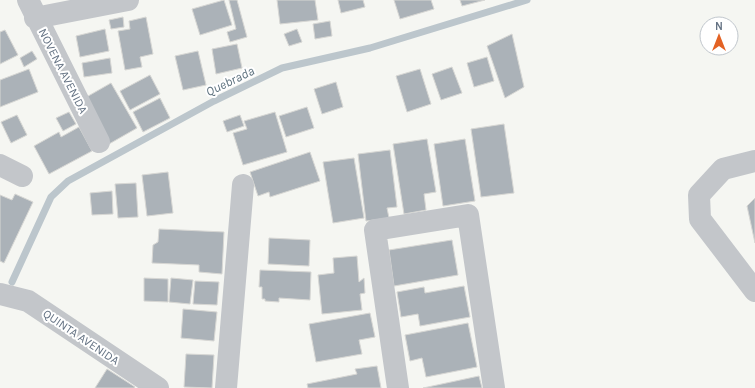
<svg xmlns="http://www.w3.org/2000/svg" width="755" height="388" viewBox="0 0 755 388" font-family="Karla,sans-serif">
	<rect width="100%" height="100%" fill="#f5f6f2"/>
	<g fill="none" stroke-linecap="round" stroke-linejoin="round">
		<path stroke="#bcc6cc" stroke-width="7" d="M 12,282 L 51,197 L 68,181 L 214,101 L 282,68 L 370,48 L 527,0"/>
	</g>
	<path fill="#abb2b8" stroke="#d7d7d4" d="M 224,0 L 232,25 L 200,35 L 192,9 Z
		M 229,0 L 237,0 L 247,37 L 230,42 L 227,32 L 236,29 Z
		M 277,0 L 315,0 L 318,20 L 280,24 Z
		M 338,0 L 363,0 L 365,7 L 341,13 Z
		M 394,0 L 431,0 L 434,9 L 400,19 Z
		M 460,0 L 485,0 L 462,6 Z
		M 123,17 L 124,27 L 111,29 L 109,20 Z
		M 146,17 L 153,54 L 140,57 L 142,67 L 125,70 L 118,31 L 130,29 L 129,21 Z
		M 330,21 L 332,36 L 315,39 L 313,24 Z
		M 105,29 L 109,51 L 80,57 L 76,36 Z
		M 297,29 L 302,42 L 289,46 L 284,34 Z
		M 5,30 L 18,55 L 0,64 L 0,32 Z
		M 512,34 L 524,87 L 505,98 L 487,46 Z
		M 237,44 L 242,68 L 216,74 L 212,49 Z
		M 32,51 L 37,59 L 24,67 L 20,58 Z
		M 198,51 L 206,85 L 183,90 L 175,56 Z
		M 487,57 L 494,81 L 474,87 L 467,63 Z
		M 110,58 L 112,73 L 84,77 L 82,63 Z
		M 452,67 L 462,93 L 441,100 L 432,74 Z
		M 29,69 L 38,92 L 0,107 L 0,80 Z
		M 420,69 L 431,104 L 407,112 L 396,76 Z
		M 150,75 L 160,94 L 130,110 L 120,91 Z
		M 336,82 L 343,107 L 322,114 L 314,89 Z
		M 111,83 L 137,128 L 109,144 L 83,99 Z
		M 160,98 L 170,118 L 143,132 L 133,112 Z
		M 307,107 L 314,128 L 286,137 L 279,116 Z
		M 69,112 L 76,124 L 63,131 L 56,118 Z
		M 275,112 L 287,152 L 243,165 L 233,133 L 247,129 L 244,121 Z
		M 17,115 L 27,135 L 11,143 L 1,122 Z
		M 240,115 L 244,126 L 227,132 L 223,121 Z
		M 504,124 L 514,193 L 481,197 L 471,129 Z
		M 79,127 L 92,151 L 49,174 L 34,146 L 59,132 L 61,137 Z
		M 427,139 L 436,192 L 424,194 L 426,210 L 404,214 L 393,144 Z
		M 465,139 L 475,201 L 443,206 L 434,144 Z
		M 390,150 L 397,207 L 387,208 L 389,218 L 366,221 L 358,154 Z
		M 310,152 L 320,181 L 270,197 L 269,192 L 258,196 L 250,172 Z
		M 354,158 L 364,218 L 333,223 L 323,162 Z
		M 168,172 L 173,213 L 147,216 L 142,175 Z
		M 136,183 L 138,217 L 118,218 L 115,184 Z
		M 112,191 L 113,214 L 92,215 L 90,193 Z
		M 15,194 L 33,202 L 4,263 L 0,261 L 0,195 L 12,200 Z
		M 755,198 L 755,243 L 747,206 Z
		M 159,229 L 224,232 L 222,274 L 199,272 L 199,265 L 152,263 L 153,245 L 158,242 Z
		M 269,238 L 310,240 L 309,266 L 268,264 Z
		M 452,240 L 458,275 L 394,286 L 389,250 Z
		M 357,256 L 359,282 L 364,278 L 365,293 L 360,294 L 362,310 L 322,314 L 318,275 L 334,273 L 333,258 Z
		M 260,270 L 311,272 L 310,300 L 279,298 L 279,302 L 265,301 L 265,299 L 262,299 L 262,287 L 259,287 Z
		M 144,278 L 168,279 L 168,302 L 144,301 Z
		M 171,278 L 193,280 L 190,304 L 169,302 Z
		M 195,281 L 219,282 L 217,305 L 193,304 Z
		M 464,286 L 470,317 L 420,326 L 418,314 L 401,317 L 397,292 L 424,287 L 425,293 Z
		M 183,309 L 217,312 L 214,341 L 181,338 Z
		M 370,313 L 375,337 L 359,340 L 362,354 L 316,362 L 309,324 Z
		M 468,323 L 477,367 L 426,377 L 422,358 L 410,361 L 405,335 Z
		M 186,354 L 214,355 L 212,388 L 184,387 Z
		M 377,366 L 381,388 L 308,388 L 307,384 L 357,374 L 355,369 Z
		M 107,369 L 135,387 L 134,388 L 95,388 Z
		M 479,376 L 482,388 L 423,388 Z"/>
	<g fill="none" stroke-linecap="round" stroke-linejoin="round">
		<path stroke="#c3c6ca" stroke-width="22" d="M 28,0 L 99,142
			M 35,18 L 128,0
			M 755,161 L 723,169 L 699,195 L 700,219 L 755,291
			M 0,165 L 22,176
			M 0,294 L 28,301 L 158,388
			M 226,388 L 243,185
			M 398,388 L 375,230 L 468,215 L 494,388"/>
	</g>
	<g text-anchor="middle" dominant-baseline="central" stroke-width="4" stroke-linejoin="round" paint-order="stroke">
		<g font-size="12" fill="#647283" stroke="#fff">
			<text transform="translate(63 71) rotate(63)">NOVENA AVENIDA</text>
			<text transform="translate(81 337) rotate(34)">QUINTA AVENIDA</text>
		</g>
		<g font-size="13" font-style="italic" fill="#607480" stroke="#fff">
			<text transform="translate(230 81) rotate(-26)">Quebrada</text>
		</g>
	</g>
	<g transform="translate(719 36)"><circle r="19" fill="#ffffff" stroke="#c1c7cd"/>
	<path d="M0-3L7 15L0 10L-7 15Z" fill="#e36224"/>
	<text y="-6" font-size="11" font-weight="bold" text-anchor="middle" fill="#647283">N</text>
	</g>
</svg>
